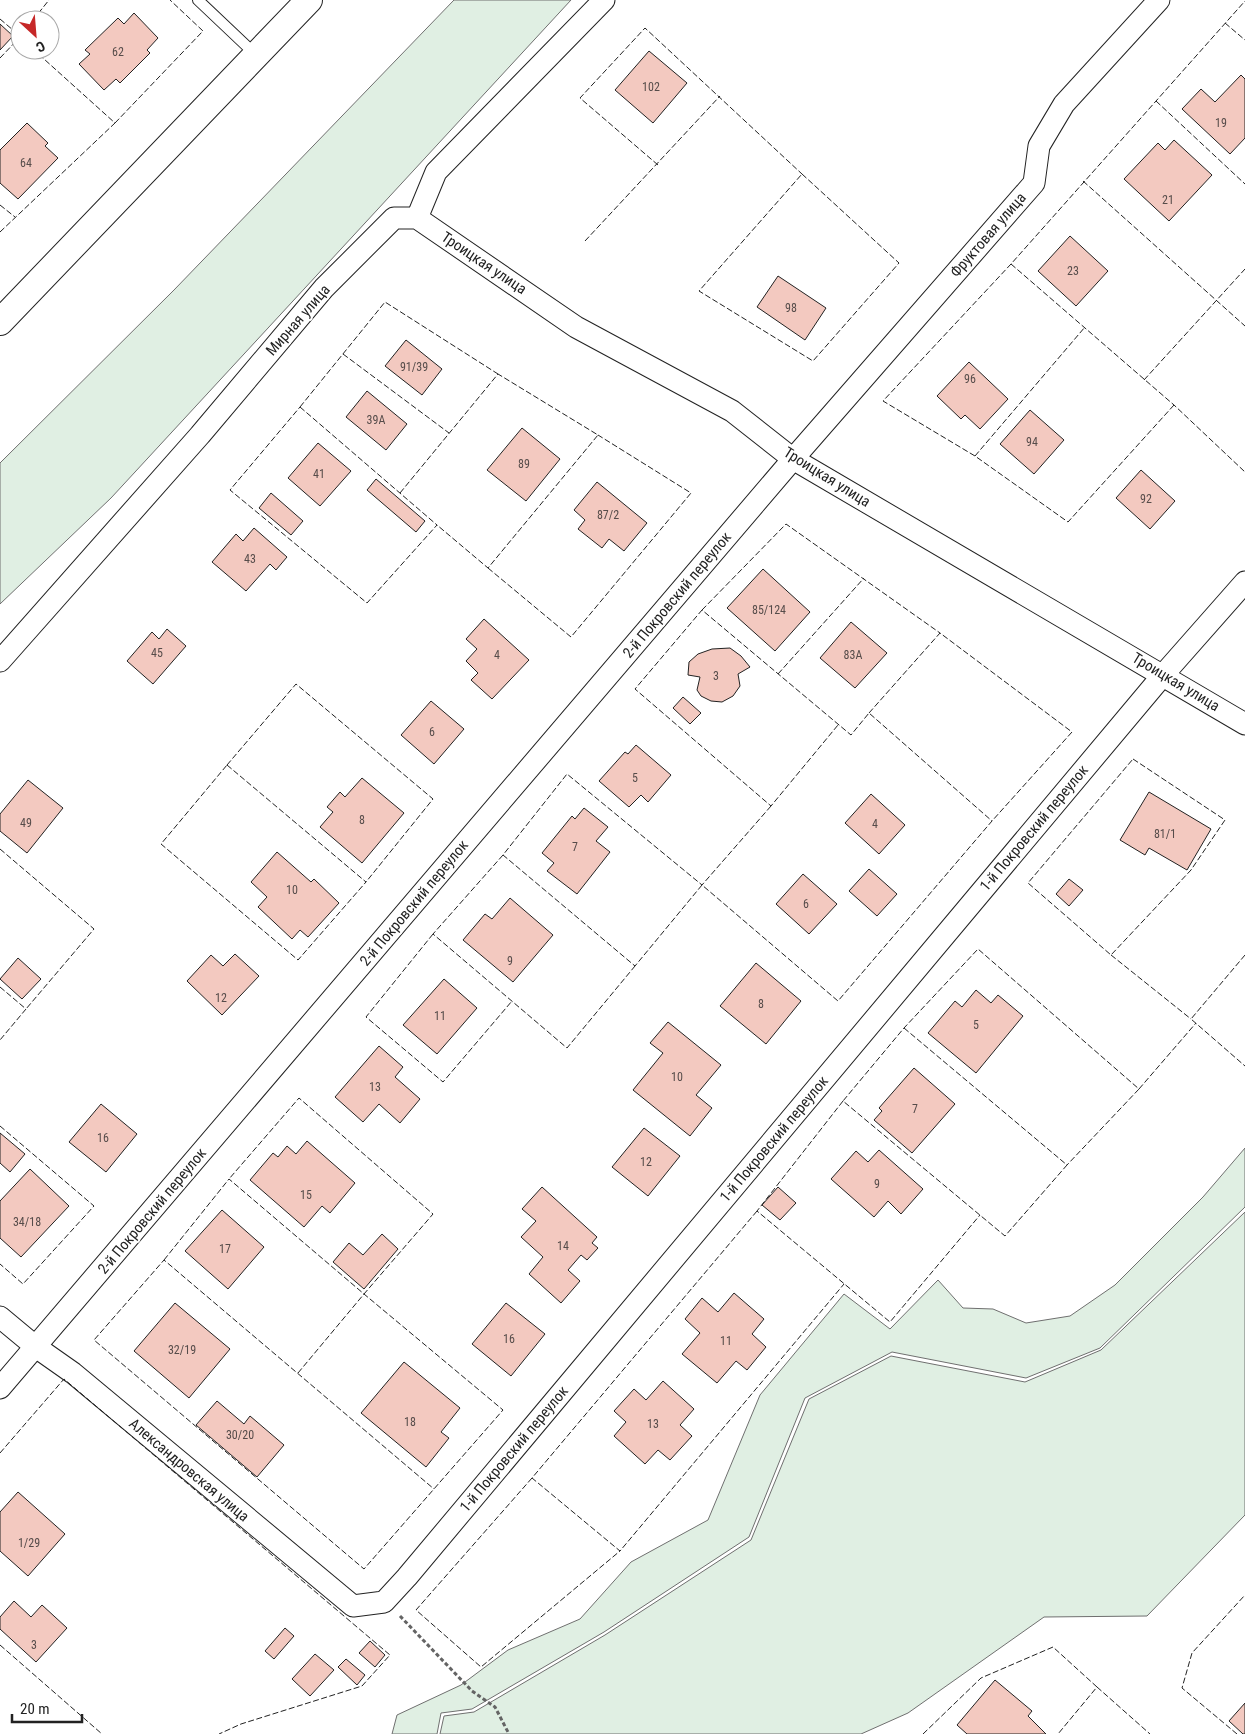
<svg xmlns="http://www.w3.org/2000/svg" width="1245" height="1734" viewBox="0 0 1245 1734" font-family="'Roboto Condensed',sans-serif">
	<rect width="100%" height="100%" fill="#fff"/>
	<path fill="#e0efe3" stroke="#6f6f6f" d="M 454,0 L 571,0 L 111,498 L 0,604 L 0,463 L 174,290 Z
		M 1245,1148 L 1245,1207 L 1100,1348 L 1026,1378 L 892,1352 L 805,1398 L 749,1537 L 604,1632 L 472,1709 L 441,1713 L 437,1734 L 392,1734 L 397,1715 L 461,1685 L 508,1650 L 580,1619 L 631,1562 L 708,1520 L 760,1395 L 844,1294 L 890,1329 L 938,1280 L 963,1308 L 993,1309 L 1026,1323 L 1070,1316 L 1115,1285 L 1203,1197 Z
		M 1245,1212 L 1245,1515 L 1147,1616 L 1044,1617 L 908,1713 L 861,1734 L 440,1734 L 444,1716 L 474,1712 L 605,1635 L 751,1540 L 809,1399 L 891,1356 L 1025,1382 L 1101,1350 Z"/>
	<path fill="#f3c9c0" stroke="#222" d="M 134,13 L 158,38 L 147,50 L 150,53 L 120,83 L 116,79 L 104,90 L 79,64 L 90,54 L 85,50 L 118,18 L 124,24 Z
		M 0,24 L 13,36 L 0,50 Z
		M 649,51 L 687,83 L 653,123 L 615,90 Z
		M 1241,75 L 1245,79 L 1245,138 L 1230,154 L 1182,109 L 1201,89 L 1215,102 Z
		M 27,123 L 48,143 L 45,146 L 58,158 L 18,199 L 0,183 L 0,150 Z
		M 1174,140 L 1212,175 L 1169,221 L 1124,179 L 1158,143 L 1165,150 Z
		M 1070,236 L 1108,271 L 1076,306 L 1038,271 Z
		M 778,276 L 826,308 L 805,340 L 757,307 Z
		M 406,340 L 442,369 L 422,395 L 385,366 Z
		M 969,362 L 1008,399 L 980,429 L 965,415 L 961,419 L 937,396 Z
		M 367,391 L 407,424 L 386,450 L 346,417 Z
		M 1030,410 L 1064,440 L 1034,474 L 1000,444 Z
		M 522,428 L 560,459 L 526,501 L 487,470 Z
		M 318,443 L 351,471 L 320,506 L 288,478 Z
		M 1141,470 L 1175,501 L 1150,529 L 1116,498 Z
		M 376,479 L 425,521 L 416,532 L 367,490 Z
		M 597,482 L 647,523 L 624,551 L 609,539 L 602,548 L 578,529 L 585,520 L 574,510 Z
		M 271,493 L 303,521 L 291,535 L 259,508 Z
		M 254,528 L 287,557 L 276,570 L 270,564 L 246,591 L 212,562 L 236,534 L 243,541 Z
		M 763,569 L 810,612 L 775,651 L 727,608 Z
		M 484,619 L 529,660 L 492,699 L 471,680 L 478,673 L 466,661 L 477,649 L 466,639 Z
		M 851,622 L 887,653 L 855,688 L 820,658 Z
		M 167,629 L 186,646 L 153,684 L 127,661 L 152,632 L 159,639 Z
		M 730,648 L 741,656 L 750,667 L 738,674 L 740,686 L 733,696 L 722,702 L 711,701 L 701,696 L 697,690 L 700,677 L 688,675 L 689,662 L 698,654 L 712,649 Z
		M 683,697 L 701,713 L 690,724 L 673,708 Z
		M 431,701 L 464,729 L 434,764 L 401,735 Z
		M 636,745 L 671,775 L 648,802 L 641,795 L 629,807 L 599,781 L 625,752 L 628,754 Z
		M 362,778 L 404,813 L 362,863 L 320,827 L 333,812 L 327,807 L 340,792 L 345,797 Z
		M 28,780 L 63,808 L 27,853 L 0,831 L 0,814 Z
		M 1149,792 L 1211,829 L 1187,870 L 1149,848 L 1145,855 L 1120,840 Z
		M 871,794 L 905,825 L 879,854 L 845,823 Z
		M 584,808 L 608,827 L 596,841 L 610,852 L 577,894 L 547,871 L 554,863 L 542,853 L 572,816 L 575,819 Z
		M 277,852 L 311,882 L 314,879 L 339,903 L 308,937 L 300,930 L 292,939 L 258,907 L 267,897 L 251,882 Z
		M 869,869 L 897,894 L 877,916 L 849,891 Z
		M 803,874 L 837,904 L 809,934 L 776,904 Z
		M 1069,879 L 1083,890 L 1069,906 L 1056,894 Z
		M 510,898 L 553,935 L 513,982 L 463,940 L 485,914 L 492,919 Z
		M 235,954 L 259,976 L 222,1015 L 187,981 L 211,955 L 223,966 Z
		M 18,958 L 41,979 L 22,999 L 0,979 Z
		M 756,963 L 801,1001 L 766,1044 L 720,1006 Z
		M 444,979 L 477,1008 L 437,1054 L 403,1025 Z
		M 976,990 L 991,1003 L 998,995 L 1023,1016 L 976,1073 L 928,1033 L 955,1001 L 962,1007 Z
		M 668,1022 L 721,1065 L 696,1095 L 712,1108 L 690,1136 L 633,1090 L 663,1053 L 650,1043 Z
		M 379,1046 L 403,1067 L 395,1077 L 420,1099 L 400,1123 L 379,1104 L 363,1122 L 335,1097 Z
		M 914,1068 L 955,1104 L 912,1153 L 874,1120 L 882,1111 L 879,1108 Z
		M 101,1104 L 137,1134 L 106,1172 L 69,1142 Z
		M 644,1128 L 680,1156 L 648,1196 L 612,1167 Z
		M 0,1133 L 25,1154 L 10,1172 L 0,1163 Z
		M 307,1141 L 355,1183 L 330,1213 L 322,1206 L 304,1227 L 250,1180 L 273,1153 L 278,1157 L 287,1146 L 296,1154 Z
		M 879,1150 L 923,1189 L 901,1214 L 888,1201 L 874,1217 L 831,1179 L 856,1151 L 868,1162 Z
		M 30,1169 L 69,1206 L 21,1257 L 0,1238 L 0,1201 Z
		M 542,1187 L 597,1237 L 592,1243 L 598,1248 L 587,1260 L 581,1255 L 568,1270 L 580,1281 L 561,1303 L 529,1274 L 543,1257 L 521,1237 L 536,1221 L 522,1209 Z
		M 778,1187 L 796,1203 L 780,1220 L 762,1205 Z
		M 222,1210 L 264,1247 L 228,1289 L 185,1251 Z
		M 382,1234 L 398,1249 L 364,1289 L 333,1262 L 349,1243 L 363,1255 Z
		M 734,1293 L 764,1319 L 752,1334 L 766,1347 L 747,1370 L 736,1361 L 717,1383 L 682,1354 L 700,1333 L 685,1319 L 702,1298 L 718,1312 Z
		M 175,1303 L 230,1349 L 189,1398 L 134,1351 Z
		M 506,1303 L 545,1334 L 511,1376 L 472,1344 Z
		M 404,1362 L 460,1408 L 441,1432 L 449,1438 L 426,1467 L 361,1413 Z
		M 663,1381 L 694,1409 L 680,1425 L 692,1436 L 670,1460 L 658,1450 L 645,1464 L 614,1436 L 626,1422 L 614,1411 L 634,1389 L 646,1400 Z
		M 217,1401 L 244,1424 L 250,1416 L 284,1445 L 257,1477 L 196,1425 Z
		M 18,1492 L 65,1534 L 28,1576 L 0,1551 L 0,1512 Z
		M 14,1601 L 31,1617 L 42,1605 L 67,1628 L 36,1662 L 0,1629 L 0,1617 Z
		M 285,1628 L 294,1636 L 274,1659 L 265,1651 Z
		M 370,1641 L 385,1655 L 375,1667 L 359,1653 Z
		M 315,1654 L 334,1670 L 310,1696 L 292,1679 Z
		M 346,1659 L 365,1675 L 357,1685 L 338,1667 Z
		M 995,1680 L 1032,1711 L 1028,1716 L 1046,1734 L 967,1734 L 957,1725 Z
		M 1245,1703 L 1245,1734 L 1243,1734 L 1229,1721 Z"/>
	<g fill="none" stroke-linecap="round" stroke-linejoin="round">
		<defs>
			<path id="service" d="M 198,0 L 255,54"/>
			<path id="minor" d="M 417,218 L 576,327 L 732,411 L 793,459 L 1245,724
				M 0,661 L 200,435 L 324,288 L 394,218 L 417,218 L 436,172 L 604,0
				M 0,1317 L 36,1347 L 73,1373 L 353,1606 L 384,1602 L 407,1577 L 1163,675 L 1245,582
				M 0,1388 L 793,459 L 1034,183 L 1039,146 L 1064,104 L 1159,0"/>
			<path id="tertiary" d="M 0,322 L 309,0"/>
		</defs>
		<use href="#service" stroke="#222" stroke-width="12"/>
		<use href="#minor" stroke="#222" stroke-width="23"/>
		<use href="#tertiary" stroke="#222" stroke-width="28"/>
		<path stroke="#646464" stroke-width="3" stroke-dasharray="4 2.5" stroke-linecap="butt" d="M 400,1616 L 472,1691 L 495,1707 L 509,1734"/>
		<use href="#service" stroke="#fff" stroke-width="10"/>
		<use href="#minor" stroke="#fff" stroke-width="21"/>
		<use href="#tertiary" stroke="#fff" stroke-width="26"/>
		<path stroke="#222" stroke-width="1" stroke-dasharray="6 2.5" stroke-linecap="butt" d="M 0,19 L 20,36
			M 33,20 L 49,0
			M 1225,23 L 1245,40
			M 0,58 L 20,37
			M 1156,101 L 1245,184
			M 115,123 L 203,31 L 170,0
			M 658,165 L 580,98 L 645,28 L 802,174
			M 802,174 L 899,263 L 813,361 L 699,291 Z
			M 1083,181 L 1245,326
			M 0,205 L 15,217
			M 0,232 L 115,123 L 34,50
			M 585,241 L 720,96
			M 1011,264 L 1174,405 L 1245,472
			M 343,354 L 449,433
			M 1144,380 L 1245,269
			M 1174,405 L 1068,522 L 975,456 L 883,401 L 1011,264 L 1245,1
			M 300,407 L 437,525 L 367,603 L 230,490 Z
			M 300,407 L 385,302 L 498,374
			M 975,456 L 1085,327
			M 400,493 L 498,374 L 598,435 L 488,568 L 437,525
			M 488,568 L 571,637 L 691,493 L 598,435
			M 702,610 L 786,524 L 940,633
			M 778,674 L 864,578
			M 869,713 L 940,633 L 1072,732 L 992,821
			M 1133,759 L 1225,820 L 1191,870 L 1111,955 L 1028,883 Z
			M 227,765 L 366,882 L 298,960 L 161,844 Z
			M 227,765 L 296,684 L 433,799 L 366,882
			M 771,806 L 702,885 L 567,774 L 503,855 L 635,966 L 702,885 L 838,1001 L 992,821 L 869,713 L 851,735 L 702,610 L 635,689 L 771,806 L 838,725
			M 0,849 L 94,929 L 26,1009
			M 503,855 L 433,934 L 567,1048 L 635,966
			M 433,934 L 366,1017 L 443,1082 L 512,1001
			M 1111,955 L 1191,1019
			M 1245,955 L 1191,1019 L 1245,1066
			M 0,987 L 26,1009 L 0,1040
			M 904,1028 L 1067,1165 L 1005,1236 L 843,1101 L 904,1028 L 978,949 L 1139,1089 L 1067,1165
			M 1139,1089 L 1196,1023
			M 843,1101 L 757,1211 L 890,1322 L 980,1215
			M 0,1126 L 94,1206 L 23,1284 L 0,1264
			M 757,1211 L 532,1478 L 620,1551 L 844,1284
			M 164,1260 L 229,1179 L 364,1294 L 433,1214 L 299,1098 L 229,1179
			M 298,1373 L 364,1294 L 503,1410 L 364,1569 L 94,1340 L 164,1260 L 434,1489
			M 0,1453 L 64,1379 L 390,1655 L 362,1686 L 241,1724 L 219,1734
			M 532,1478 L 416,1610 L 481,1667 L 620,1551
			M 0,1645 L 102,1734
			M 1097,1687 L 1150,1734
			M 923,1734 L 981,1678 L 1053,1647 L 1097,1687 L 1058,1734
			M 1237,1734 L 1182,1688 L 1192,1653 L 1245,1595"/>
	</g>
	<g text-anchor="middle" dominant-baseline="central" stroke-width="4" stroke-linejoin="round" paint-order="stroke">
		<g font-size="12" fill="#564c4a">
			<text x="118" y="52">62</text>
			<text x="651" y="87">102</text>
			<text x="1221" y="123">19</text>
			<text x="26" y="163">64</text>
			<text x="1168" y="200">21</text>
			<text x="1073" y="271">23</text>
			<text x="791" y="308">98</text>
			<text x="414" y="367">91/39</text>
			<text x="970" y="379">96</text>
			<text x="376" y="420">39А</text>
			<text x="1032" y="442">94</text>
			<text x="524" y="464">89</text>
			<text x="319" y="474">41</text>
			<text x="1146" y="499">92</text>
			<text x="608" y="515">87/2</text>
			<text x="250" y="559">43</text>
			<text x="769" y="610">85/124</text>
			<text x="157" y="653">45</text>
			<text x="497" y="655">4</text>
			<text x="853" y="655">83А</text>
			<text x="716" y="676">3</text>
			<text x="432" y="732">6</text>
			<text x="635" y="778">5</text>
			<text x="362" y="820">8</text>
			<text x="26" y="823">49</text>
			<text x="875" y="824">4</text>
			<text x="1165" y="834">81/1</text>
			<text x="575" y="847">7</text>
			<text x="292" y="890">10</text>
			<text x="806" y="904">6</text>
			<text x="510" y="961">9</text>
			<text x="221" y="998">12</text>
			<text x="761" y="1004">8</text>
			<text x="440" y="1016">11</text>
			<text x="976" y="1025">5</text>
			<text x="677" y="1077">10</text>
			<text x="375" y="1087">13</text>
			<text x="915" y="1109">7</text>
			<text x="103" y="1138">16</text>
			<text x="646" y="1162">12</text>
			<text x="877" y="1184">9</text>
			<text x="306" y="1195">15</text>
			<text x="27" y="1222">34/18</text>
			<text x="563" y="1246">14</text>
			<text x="225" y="1249">17</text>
			<text x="509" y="1339">16</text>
			<text x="726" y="1341">11</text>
			<text x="182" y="1350">32/19</text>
			<text x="410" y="1422">18</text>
			<text x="653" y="1424">13</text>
			<text x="240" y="1435">30/20</text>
			<text x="29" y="1543">1/29</text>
			<text x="34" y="1645">3</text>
		</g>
		<g font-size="15" fill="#222" stroke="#fff">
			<text transform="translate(988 235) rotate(-49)">Фруктовая улица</text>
			<text transform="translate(484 263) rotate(34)">Троицкая улица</text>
			<text transform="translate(298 320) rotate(-49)">Мирная улица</text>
			<text transform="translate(827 477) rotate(32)">Троицкая улица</text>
			<text transform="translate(677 595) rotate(-50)">2-й Покровский переулок</text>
			<text transform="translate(1176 682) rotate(31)">Троицкая улица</text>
			<text transform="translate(1034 828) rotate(-50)">1-й Покровский переулок</text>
			<text transform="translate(414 903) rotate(-50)">2-й Покровский переулок</text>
			<text transform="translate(774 1139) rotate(-50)">1-й Покровский переулок</text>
			<text transform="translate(152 1211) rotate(-50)">2-й Покровский переулок</text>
			<text transform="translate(514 1449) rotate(-50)">1-й Покровский переулок</text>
			<text transform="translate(189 1470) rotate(40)">Александровская улица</text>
		</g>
	</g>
	<g transform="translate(35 35) rotate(154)"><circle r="24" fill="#ffffff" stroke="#a7a7a7"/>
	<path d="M0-4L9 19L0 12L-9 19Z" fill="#c62828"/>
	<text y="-8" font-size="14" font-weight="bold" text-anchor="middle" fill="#222222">С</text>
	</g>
	<path d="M12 1714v8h70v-8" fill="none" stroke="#222222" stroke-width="2.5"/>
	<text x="20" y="1714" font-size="15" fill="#222222" stroke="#ffffff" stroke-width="4" paint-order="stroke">20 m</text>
</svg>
